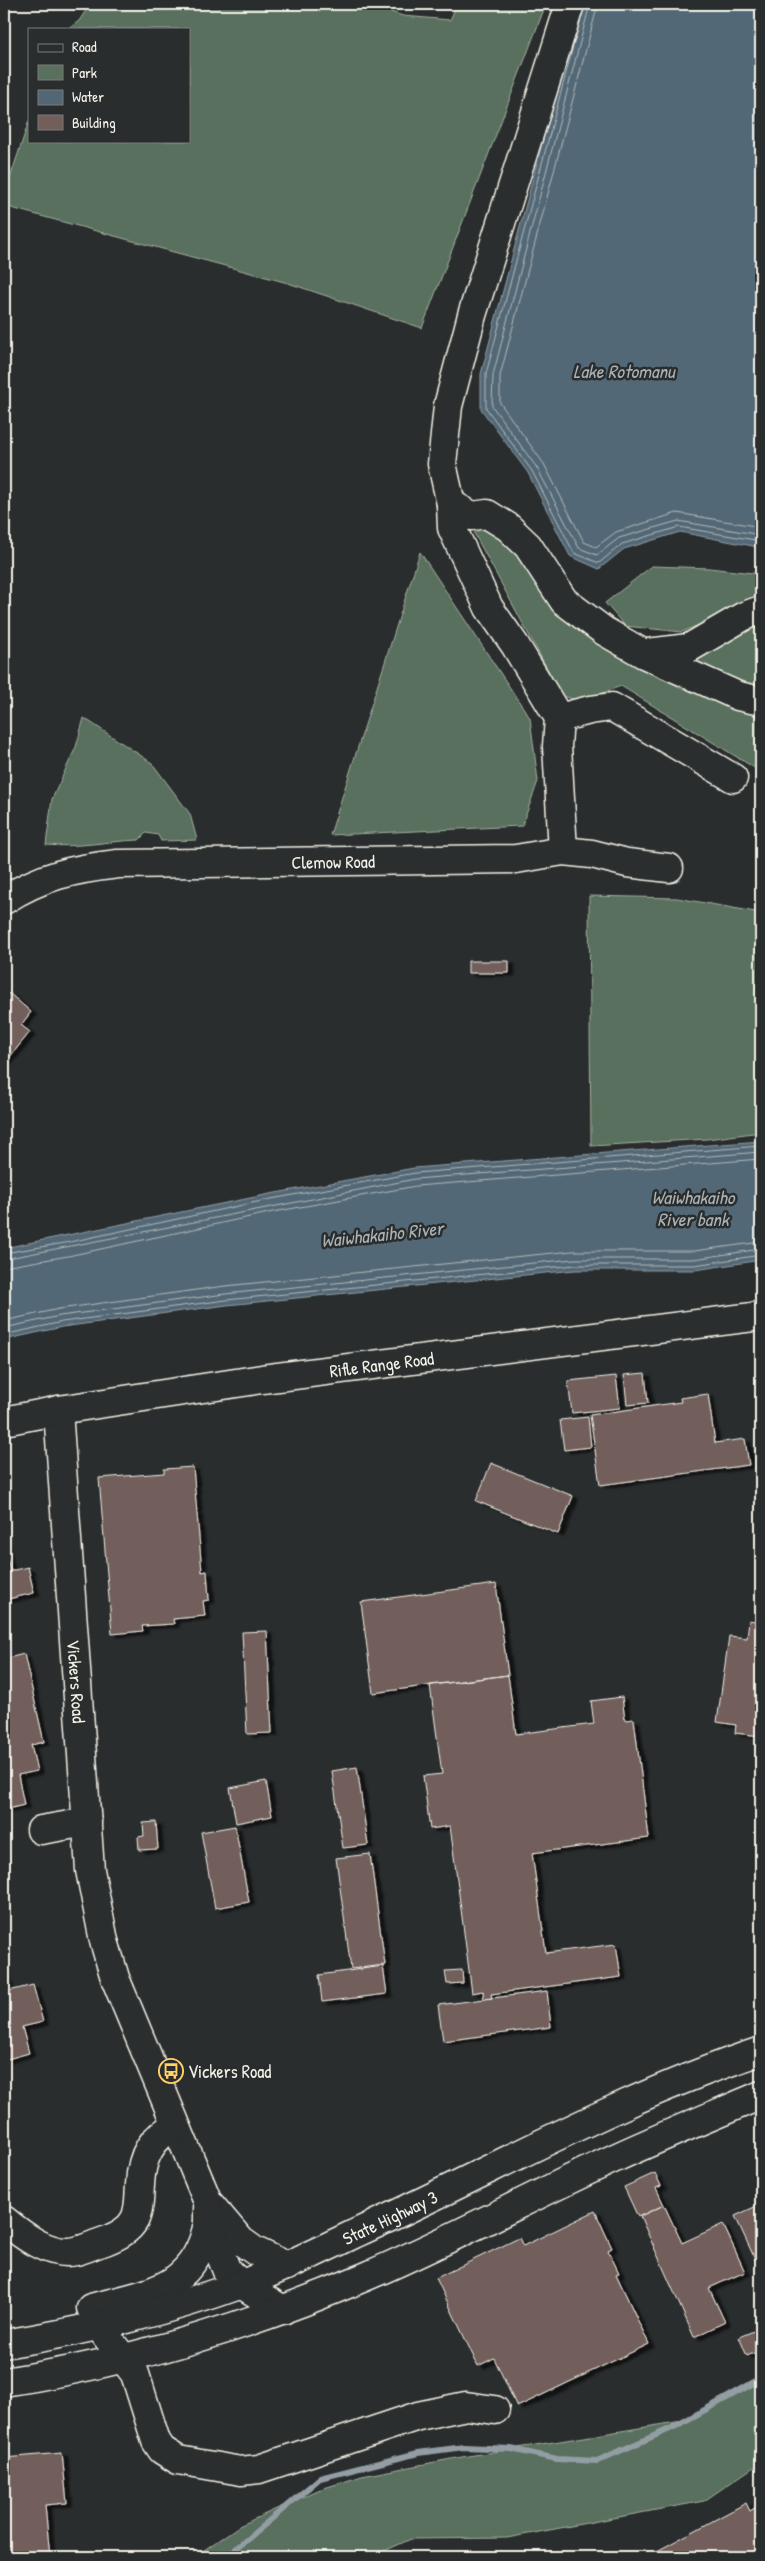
<svg xmlns="http://www.w3.org/2000/svg" width="765" height="2561" viewBox="0 0 765 2561" font-family="'Patrick Hand',sans-serif">
	<defs>
		<filter id="shadow"><feDropShadow dx="5.5" dy="3" stdDeviation="1" flood-color="#0009"/></filter>
	</defs>
	<rect width="100%" height="100%" fill="#2a2d2e"/>
	<filter id="ink" filterUnits="userSpaceOnUse"><feTurbulence type="fractalNoise" baseFrequency=".02" numOctaves="2"/><feDisplacementMap in="SourceGraphic" scale="10" xChannelSelector="R" yChannelSelector="G"/><feConvolveMatrix kernelMatrix="1 2 1 2 8 2 1 2 1" color-interpolation-filters="sRGB"/></filter>
	<g filter="url(#ink)">
		<path fill="#58705d" stroke="#a6b0a2" d="M 90,4 L 367,4 L 403,16 L 450,20 L 457,4 L 546,4 L 422,328 L 288,283 L 4,206 L 4,196 L 29,121 L 29,141 L 189,141 L 189,29 L 68,29 L 79,21 Z
			M 485,524 L 510,538 L 534,578 L 761,713 L 761,770 L 758,770 L 621,686 L 581,701 L 562,696 L 474,533 Z
			M 420,552 L 530,718 L 538,781 L 522,826 L 330,835 Z
			M 652,566 L 709,568 L 761,574 L 761,594 L 743,606 L 682,632 L 625,626 L 605,603 Z
			M 761,623 L 761,691 L 687,662 L 751,626 Z
			M 84,718 L 152,763 L 190,814 L 197,840 L 161,841 L 158,835 L 146,833 L 139,840 C 108,841 77,848 46,845 L 52,799 L 76,747 Z
			M 589,896 L 677,898 L 761,913 L 761,1132 L 707,1139 L 591,1146 Z
			M 761,2375 L 761,2462 L 704,2501 L 507,2538 L 411,2539 L 371,2557 L 194,2557 L 239,2526 L 318,2490 L 362,2476 L 456,2458 L 682,2421 Z"/>
		<path fill="#526776" stroke="#939ea4" d="M 579,4 L 761,4 L 761,545 L 758,547 L 680,532 L 624,549 L 599,569 L 570,556 L 528,473 L 481,409 L 481,374 Z
			M 761,1141 L 761,1260 L 695,1270 L 575,1270 L 227,1305 L 62,1327 L 4,1340 L 4,1248 L 270,1194 L 414,1168 Z"/>
		<g fill="none" stroke-linecap="round" stroke-linejoin="round">
			<path stroke="#b3baba" stroke-width="1" d="M 590,4 L 493,375 L 492,406 L 537,468 L 579,548 L 597,555 L 619,538 L 678,521 L 761,535
				M 598,4 L 500,376 L 500,403 L 544,464 L 584,542 L 596,547 L 616,532 L 677,513 L 761,527
				M 578,28 L 486,374 L 486,408 L 532,471 L 574,553 L 599,563 L 622,544 L 679,527 L 761,541
				M 4,1253 L 65,1243 L 271,1199 L 415,1173 L 761,1146
				M 4,1259 L 415,1179 L 761,1152
				M 4,1267 L 68,1256 L 273,1212 L 416,1186 L 761,1159
				M 4,1321 L 59,1309 L 225,1286 L 573,1251 L 694,1251 L 761,1242
				M 4,1328 L 60,1316 L 225,1294 L 574,1259 L 694,1259 L 761,1249
				M 4,1335 L 62,1322 L 226,1300 L 575,1265 L 695,1265 L 761,1255"/>
			<path stroke="#939ea4" stroke-width="6" d="M 226,2557 L 320,2478 L 418,2453 L 464,2447 L 511,2449 L 557,2459 L 597,2461 L 672,2428 L 761,2379"/>
		</g>
		<path fill="#725f5b" stroke="#f4f1e8" filter="url(#shadow)" d="M 468,961 L 509,961 L 509,973 L 468,973 Z
			M 9,993 L 31,1012 L 21,1025 L 30,1032 L 4,1064 L 4,999 Z
			M 645,1373 L 648,1403 L 627,1405 L 624,1375 Z
			M 616,1376 L 620,1408 L 572,1413 L 568,1381 Z
			M 708,1394 L 715,1443 L 745,1439 L 749,1465 L 600,1485 L 590,1415 L 681,1402 L 680,1398 Z
			M 588,1417 L 591,1447 L 564,1450 L 560,1420 Z
			M 491,1463 L 573,1496 L 558,1534 L 476,1501 Z
			M 193,1467 L 202,1572 L 207,1571 L 209,1600 L 203,1601 L 205,1616 L 173,1619 L 174,1624 L 142,1626 L 143,1631 L 112,1634 L 99,1478 L 164,1473 L 164,1469 Z
			M 4,1542 L 10,1571 L 28,1567 L 34,1593 L 4,1600 Z
			M 496,1584 L 508,1675 L 373,1693 L 361,1602 Z
			M 749,1620 L 761,1622 L 761,1736 L 735,1733 L 736,1725 L 717,1722 L 729,1636 L 747,1638 Z
			M 267,1631 L 272,1733 L 247,1734 L 242,1632 Z
			M 24,1654 L 44,1742 L 31,1745 L 37,1771 L 18,1775 L 24,1805 L 4,1810 L 4,1659 Z
			M 508,1675 L 516,1734 L 594,1724 L 591,1701 L 622,1697 L 625,1720 L 634,1719 L 649,1838 L 532,1853 L 546,1953 L 616,1944 L 621,1977 L 491,1994 L 492,1998 L 484,1999 L 483,1991 L 472,1993 L 450,1826 L 430,1829 L 423,1776 L 442,1774 L 430,1685 Z
			M 357,1767 L 368,1845 L 343,1848 L 332,1771 Z
			M 266,1781 L 272,1816 L 236,1823 L 230,1788 Z
			M 156,1822 L 158,1849 L 139,1850 L 138,1837 L 144,1836 L 143,1823 Z
			M 235,1826 L 249,1902 L 215,1908 L 201,1832 Z
			M 370,1854 L 385,1965 L 351,1969 L 336,1858 Z
			M 383,1966 L 387,1994 L 322,2002 L 319,1975 Z
			M 4,1970 L 9,1991 L 33,1985 L 43,2022 L 22,2027 L 29,2053 L 4,2060 Z
			M 462,1970 L 463,1983 L 447,1984 L 445,1971 Z
			M 547,1991 L 551,2027 L 443,2041 L 438,2005 Z
			M 655,2173 L 661,2186 L 656,2188 L 664,2205 L 638,2217 L 624,2187 Z
			M 761,2204 L 761,2272 L 735,2216 Z
			M 664,2205 L 682,2243 L 723,2224 L 745,2272 L 709,2288 L 725,2322 L 694,2337 L 640,2216 Z
			M 595,2211 L 612,2248 L 608,2250 L 619,2273 L 616,2274 L 649,2344 L 517,2407 L 494,2358 L 478,2366 L 436,2278 L 519,2238 L 523,2246 Z
			M 761,2328 L 761,2350 L 747,2356 L 739,2337 Z
			M 62,2453 L 67,2503 L 45,2505 L 50,2557 L 4,2557 L 4,2458 Z
			M 746,2503 L 750,2511 L 761,2504 L 761,2557 L 646,2557 Z"/>
		<g fill="none" stroke-linecap="round" stroke-linejoin="round">
			<defs>
				<g id="minor">
					<path d="M 451,504 L 472,516 L 487,514 L 508,527 L 528,546 L 564,601 L 604,631 L 644,654 L 738,696 L 761,701"/>
					<path d="M 648,653 L 689,648 L 744,616 L 761,610"/>
					<path d="M 559,718 L 590,710 L 612,707 L 733,778"/>
					<path d="M 563,851 L 557,746 L 559,718 L 515,645 L 489,608 L 452,528 L 451,504 L 442,464 L 448,406 L 472,315 L 570,4"/>
					<path id="s1" d="M 4,900 C 41,876 74,869 118,864 L 516,859 L 563,851 L 592,854 L 627,863 L 669,868"/>
					<path id="s2" d="M 58,1410 L 90,1870 L 104,1941 L 115,1978 L 208,2202 L 241,2241 L 255,2251 L 287,2266"/>
					<path id="s3" d="M 4,1421 L 65,1409 L 262,1379 L 761,1316"/>
					<path d="M 41,1830 L 87,1822"/>
					<path d="M 208,2209 L 208,2223 L 227,2271 L 241,2284 L 283,2310"/>
					<path d="M 4,2220 C 22,2235 50,2257 76,2251 C 85,2249 95,2244 105,2241 C 117,2236 129,2231 135,2219 C 140,2208 139,2197 140,2185 C 141,2159 150,2137 175,2127"/>
					<path d="M 98,2325 L 135,2374 L 156,2441 L 162,2450 L 178,2460 L 241,2471 L 259,2469 L 418,2416 L 466,2406 L 495,2410"/>
				</g>
				<g id="highway">
					<path d="M 91,2308 C 148,2293 195,2290 208,2223"/>
					<path id="s4" d="M 4,2344 C 84,2331 165,2312 242,2284 C 280,2270 317,2252 354,2234 C 488,2173 621,2097 761,2051"/>
					<path d="M 4,2382 C 130,2363 250,2326 367,2276 C 451,2240 532,2196 615,2158 C 663,2136 712,2116 761,2095"/>
				</g>
			</defs>
			<use href="#minor" stroke="#f4f1e8" stroke-width="31"/>
			<use href="#highway" stroke="#f4f1e8" stroke-width="31"/>
			<use href="#minor" stroke="#2a2d2e" stroke-width="28"/>
			<use href="#highway" stroke="#2a2d2e" stroke-width="28"/>
		</g>
	</g>
	<defs>
		<symbol id="bus-ring" viewBox="-11 -11 22 22"><circle r="9.5" fill="#2a2d2e" stroke="#ffd166" stroke-width="1.5"/><path d="M-5-6H5V4H4V6H2V4H-2V6H-4V4H-5ZM-3.5-4V0h7V-4ZM-3.5 1.2v1.5H-2V1.2ZM2 1.2v1.5H3.5V1.2Z" fill="#ffd166"/></symbol>
	</defs>
	<g fill-rule="evenodd">
		<use href="#bus-ring" x="157" y="2057" width="28" height="28"/>
	</g>
	<g text-anchor="middle" dominant-baseline="central" stroke-width="5" stroke-linejoin="round" paint-order="stroke">
		<g font-size="18" fill="#f4f1e8" stroke="#2a2d2e">
			<text stroke="none"><textPath href="#s1" startOffset="336">Clemow Road</textPath></text>
			<text stroke="none"><textPath href="#s3" startOffset="382">Rifle Range Road</textPath></text>
			<text stroke="none"><textPath href="#s2" startOffset="272">Vickers Road</textPath></text>
			<text stroke="none"><textPath href="#s4" startOffset="408">State Highway 3</textPath></text>
		</g>
		<g font-size="18" fill="#f4f1e8" stroke="#2a2d2e" text-anchor="start">
			<text x="188" y="2071">Vickers Road</text>
		</g>
		<g font-size="19" font-style="italic" fill="#abb3b5" stroke="#2a2d2e">
			<text x="624" y="371">Lake Rotomanu</text>
			<text x="693" y="1197">Waiwhakaiho<tspan x="693" dy="22">River bank</tspan></text>
			<text transform="translate(382 1234) rotate(-6)">Waiwhakaiho River</text>
		</g>
	</g>
	<rect width="765" height="2561" fill="none" stroke="#2a2d2e" stroke-width="20"/>
	<rect x="10" y="10" width="745" height="2541" fill="none" stroke="#f4f1e8" stroke-width="2" filter="url(#ink)"/>
	<rect x="28" y="28" width="162" height="115" fill="#2a2d2e" stroke="#7b7b78"/>
	<rect x="38" y="44" width="25" height="8" fill="#2a2d2e" stroke="#7b7b78"/>
	<text x="72" y="52" font-size="15" fill="#f4f1e8">Road</text>
	<rect x="38" y="65" width="25" height="15" fill="#58705d" stroke="#7b7b78"/>
	<text x="72" y="78" font-size="15" fill="#f4f1e8">Park</text>
	<rect x="38" y="90" width="25" height="15" fill="#526776" stroke="#7b7b78"/>
	<text x="72" y="102" font-size="15" fill="#f4f1e8">Water</text>
	<rect x="38" y="115" width="25" height="15" fill="#725f5b" stroke="#7b7b78"/>
	<text x="72" y="128" font-size="15" fill="#f4f1e8">Building</text>
</svg>
